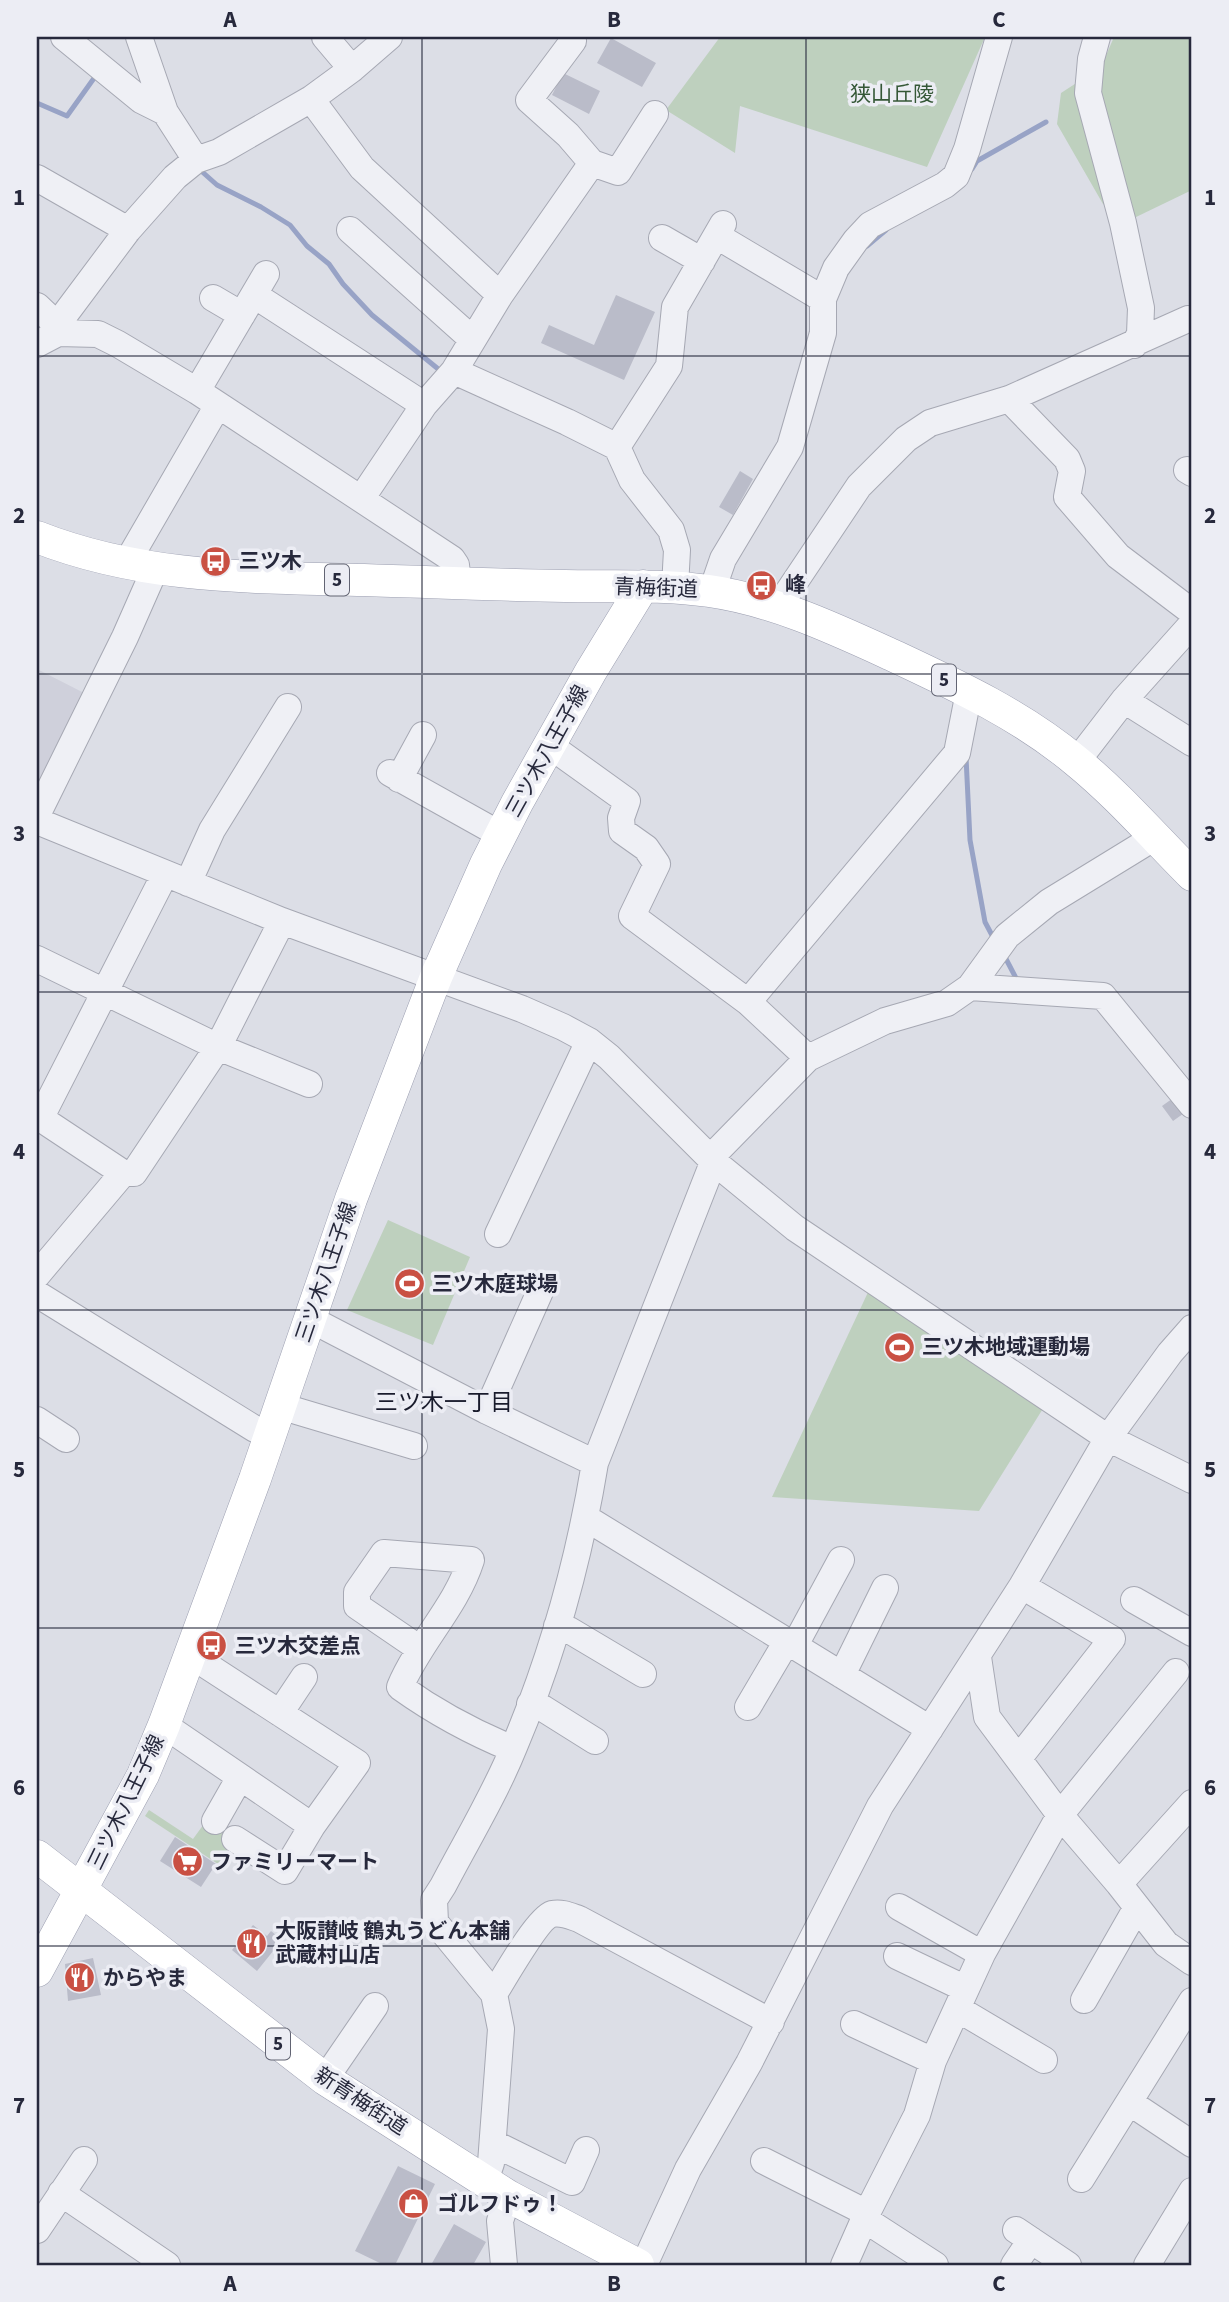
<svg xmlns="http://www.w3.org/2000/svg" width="1229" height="2302" viewBox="0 0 1229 2302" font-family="'Source Sans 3','Noto Sans JP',sans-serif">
	<rect width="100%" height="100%" fill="#dcdee6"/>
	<path fill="#cfd0db" d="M 37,669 L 88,695 L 37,798 Z"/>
	<path fill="#bed0be" d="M 720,37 L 985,37 L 927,167 L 740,106 L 735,153 L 666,110 Z
		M 1114,37 L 1192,37 L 1192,190 L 1134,218 L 1103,204 L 1057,124 L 1061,93 L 1101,67 Z
		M 388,1220 L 470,1257 L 433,1345 L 347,1310 Z
		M 870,1288 L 1044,1407 L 979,1511 L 772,1497 Z
		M 149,1810 L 193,1839 L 209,1817 L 237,1836 L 218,1864 L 145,1816 Z"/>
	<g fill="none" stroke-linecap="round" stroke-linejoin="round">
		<path stroke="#98a3c6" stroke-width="5" d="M 37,103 L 67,116 L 97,74
			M 199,169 L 217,185 L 261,207 L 290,225 L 307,246 L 329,264 L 343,284 L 372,315 L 437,368
			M 972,169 L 977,161 L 1046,122
			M 867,246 L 886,230
			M 966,757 L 970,840 L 985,922 L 994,939
			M 1005,957 L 1017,980 L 1019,980"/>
	</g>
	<path fill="#babcc9" d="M 611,38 L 656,63 L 642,87 L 597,63 Z
		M 563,73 L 600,91 L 589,114 L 552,95 Z
		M 616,295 L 655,312 L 624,380 L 541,343 L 549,325 L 594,345 Z
		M 740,471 L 753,479 L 733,515 L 719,507 Z
		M 1176,1096 L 1187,1111 L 1173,1121 L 1162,1106 Z
		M 175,1837 L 216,1864 L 201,1887 L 160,1861 Z
		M 253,1925 L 267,1936 L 271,1931 L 282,1940 L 257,1971 L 232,1950 Z
		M 93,1958 L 101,1995 L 68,2001 L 65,1964 Z
		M 398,2166 L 435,2184 L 395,2265 L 384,2265 L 355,2251 Z
		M 454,2224 L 486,2242 L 473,2265 L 431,2265 Z"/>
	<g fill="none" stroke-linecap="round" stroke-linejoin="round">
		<defs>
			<path id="minor" d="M 64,37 L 141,100 L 165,112
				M 139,37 L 165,112 L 196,160
				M 325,37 L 352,69
				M 1097,37 L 1091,59 L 1088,93 L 1123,223 L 1141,308 L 1140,334 L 1134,345
				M 573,41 L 529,100 L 568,135 L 592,163 L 618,172 L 655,114
				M 311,99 L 362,168 L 500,295
				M 37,178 L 128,230
				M 350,230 L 472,339
				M 717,236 L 823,299
				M 662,238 L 702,261
				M 213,298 L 242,315
				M 265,302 L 424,405
				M 37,306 L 57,325
				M 58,333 L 57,325 L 128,230 L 175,177 L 196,160 L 219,152 L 311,99 L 352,69 L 389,37
				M 37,344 L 58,333 L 98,334 L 118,344 L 197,391 L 452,559 L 456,565 L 458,583
				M 454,371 L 567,422 L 617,447 L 632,480 L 671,530 L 677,550 L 675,587
				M 197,391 L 266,274
				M 1009,399 L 1067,459 L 1072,471 L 1067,497 L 1118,556 L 1192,612
				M 617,447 L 669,366 L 675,307 L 723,224
				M 1187,470 L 1192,473
				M 361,499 L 424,405 L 454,371 L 500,295 L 592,163
				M 126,564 L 218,405
				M 712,591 L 723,559 L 790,447 L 823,333 L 823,299 L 836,268 L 856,240 L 870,225 L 945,185 L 956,176 L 967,149 L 999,37
				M 778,607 L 859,486 L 906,439 L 930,423 L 1009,399 L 1188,319
				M 1124,700 L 1192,743
				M 549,745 L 627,801 L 621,818 L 622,831 L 646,848 L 657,864 L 632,916 L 748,1002 L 808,1058
				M 1077,761 L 1124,700 L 1192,624
				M 390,773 L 501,835
				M 399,779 L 423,735
				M 37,815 L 125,637 L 155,569
				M 37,821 L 282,921 L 522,1009 L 563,1027 L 589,1041 L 609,1057 L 713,1161 L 795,1228 L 1108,1438 L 1192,1480
				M 188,883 L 212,830 L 288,707
				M 37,959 L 218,1047 L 309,1084
				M 970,987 L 1103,996 L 1192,1105
				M 748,1002 L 957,753 L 969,692
				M 37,1116 L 123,1173 L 134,1173 L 218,1047 L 282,921
				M 40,1119 L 165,874
				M 498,1234 L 589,1041
				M 37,1275 L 123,1173
				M 37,1294 L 255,1429 L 270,1435
				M 310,1319 L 487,1411 L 595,1463
				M 280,1406 L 414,1446
				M 487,1411 L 542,1287
				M 37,1420 L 66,1439
				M 586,1518 L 930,1729
				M 1134,1600 L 1192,1633
				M 557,1626 L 569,1630 L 643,1674
				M 795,1645 L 841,1560
				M 420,1649 L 357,1606 L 357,1592 L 384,1553 L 471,1560 C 456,1607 419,1642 400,1687 C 435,1712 474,1733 513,1749
				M 189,1654 L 357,1763 L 312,1826 L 285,1871 L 235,1839
				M 978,1657 L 987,1717 L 1060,1815 L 1119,1884 L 1166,1944 L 1192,1962
				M 842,1675 L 885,1588
				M 530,1704 L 544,1709 L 595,1741
				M 748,1707 L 787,1641
				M 280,1713 L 304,1677
				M 164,1725 L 312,1826
				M 1019,1758 L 1112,1639 L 1022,1586
				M 215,1821 L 240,1777
				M 1119,1884 L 1192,1803
				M 899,1907 L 982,1954
				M 897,1956 L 966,1989
				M 494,1994 C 504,1978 538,1918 552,1914 C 562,1912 570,1916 579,1919 L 771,2022
				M 1084,2000 L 1136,1909
				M 958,2009 L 1044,2060
				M 854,2024 L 933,2061
				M 325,2079 L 375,2006
				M 1129,2102 L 1192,2144
				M 493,2143 L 572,2182 L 586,2150
				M 764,2161 L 867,2213
				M 1081,2179 L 1192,2001
				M 485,2181 L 491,2163 L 501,2029 L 494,1994 L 435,1922 L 434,1900 L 443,1886 C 467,1840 495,1794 514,1747 C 552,1657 579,1560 595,1463 L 718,1150 L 808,1058 L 885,1021 L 947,1003 L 970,987 L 1007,936 L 1049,902 L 1155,837
				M 61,2193 L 167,2265
				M 864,2219 L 935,2265
				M 37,2230 L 84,2160
				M 1016,2230 L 1068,2265
				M 504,2265 L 500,2221 L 508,2196
				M 644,2265 L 688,2169 L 749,2063 L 880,1806 L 1022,1586 L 1108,1438 L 1170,1353 L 1192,1328
				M 844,2265 L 867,2213 L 917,2115 L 933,2061 L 982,1954 L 1060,1815 L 1176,1672
				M 1014,2265 L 1031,2240
				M 1147,2265 L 1192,2191"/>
			<path id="major" d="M 37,537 C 144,579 252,577 364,580 C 431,582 498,585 565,586 C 613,587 661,584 709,591 C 773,600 833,628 892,655 C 956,685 1021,715 1076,761 C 1118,795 1154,837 1192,875
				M 37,1856 L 325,2079 L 508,2196 L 638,2265
				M 37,1971 L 143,1775 L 164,1725 L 255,1479 L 351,1199 L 436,977 L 486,864 L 517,803 L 591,671 L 643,586"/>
		</defs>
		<use href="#minor" stroke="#a6a8b3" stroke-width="28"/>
		<use href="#major" stroke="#9c9fb1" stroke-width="33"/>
		<use href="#minor" stroke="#eff0f5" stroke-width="26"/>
		<use href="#major" stroke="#fff" stroke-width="32"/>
	</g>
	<path fill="none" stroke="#27293c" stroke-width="2" stroke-opacity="0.55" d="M 422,37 L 422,2265M 806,37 L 806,2265M 37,356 L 1192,356M 37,674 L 1192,674M 37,992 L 1192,992M 37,1310 L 1192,1310M 37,1628 L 1192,1628M 37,1946 L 1192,1946"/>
	<defs>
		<symbol id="bus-disc" viewBox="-11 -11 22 22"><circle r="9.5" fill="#c95043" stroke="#ecedf4"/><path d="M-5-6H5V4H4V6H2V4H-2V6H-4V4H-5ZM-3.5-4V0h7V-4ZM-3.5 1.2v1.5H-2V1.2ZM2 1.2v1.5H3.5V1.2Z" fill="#fff"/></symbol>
		<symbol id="stadium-disc" viewBox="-11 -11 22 22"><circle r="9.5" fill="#c95043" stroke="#ecedf4"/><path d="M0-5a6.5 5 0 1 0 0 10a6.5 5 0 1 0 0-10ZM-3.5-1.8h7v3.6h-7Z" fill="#fff"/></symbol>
		<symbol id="supermarket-disc" viewBox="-11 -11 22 22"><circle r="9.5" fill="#c95043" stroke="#ecedf4"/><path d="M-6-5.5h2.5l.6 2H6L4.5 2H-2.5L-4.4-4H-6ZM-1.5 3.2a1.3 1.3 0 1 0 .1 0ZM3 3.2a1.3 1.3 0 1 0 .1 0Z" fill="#fff"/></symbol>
		<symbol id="restaurant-disc" viewBox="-11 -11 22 22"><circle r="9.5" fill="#c95043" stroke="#ecedf4"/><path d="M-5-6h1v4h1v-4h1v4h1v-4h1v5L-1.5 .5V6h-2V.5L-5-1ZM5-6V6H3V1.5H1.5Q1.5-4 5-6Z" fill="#fff"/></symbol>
		<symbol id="shop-disc" viewBox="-11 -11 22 22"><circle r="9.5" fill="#c95043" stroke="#ecedf4"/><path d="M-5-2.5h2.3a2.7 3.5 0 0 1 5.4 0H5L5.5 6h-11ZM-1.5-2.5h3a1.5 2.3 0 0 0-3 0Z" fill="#fff"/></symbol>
	</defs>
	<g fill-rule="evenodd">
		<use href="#bus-disc" x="198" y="544" width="35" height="35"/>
		<use href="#bus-disc" x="744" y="568" width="35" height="35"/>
		<use href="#stadium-disc" x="392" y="1266" width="35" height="35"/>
		<use href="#stadium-disc" x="882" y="1330" width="35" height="35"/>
		<use href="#bus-disc" x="194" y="1628" width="35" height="35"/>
		<use href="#supermarket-disc" x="170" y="1844" width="35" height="35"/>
		<use href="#restaurant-disc" x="234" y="1926" width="35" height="35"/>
		<use href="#restaurant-disc" x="62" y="1960" width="35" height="35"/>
		<use href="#shop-disc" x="396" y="2186" width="35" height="35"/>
	</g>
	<g text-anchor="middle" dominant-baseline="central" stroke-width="7" stroke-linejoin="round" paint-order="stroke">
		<g fill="#ecedf4" stroke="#626473" stroke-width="2">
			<rect x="325" y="564.5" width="24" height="31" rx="5"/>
			<rect x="932" y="664.5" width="24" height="31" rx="5"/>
			<rect x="266" y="2028.5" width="24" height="31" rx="5"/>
		</g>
		<g font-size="19" font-weight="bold" fill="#27293c">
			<text x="337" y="580">5</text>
			<text x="944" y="680">5</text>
			<text x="278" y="2044">5</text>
		</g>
		<g font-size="21" fill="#345736" stroke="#ecedf4">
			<text x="892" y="94">狭山丘陵</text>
		</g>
		<g font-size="21" font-weight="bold" fill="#27293c" stroke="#ecedf4" text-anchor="start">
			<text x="239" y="561">三ツ木</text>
			<text x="785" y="585">峰</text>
			<text x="432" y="1284">三ツ木庭球場</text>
			<text x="922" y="1347">三ツ木地域運動場</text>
			<text x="235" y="1646">三ツ木交差点</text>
			<text x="211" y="1862">ファミリーマート</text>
			<text x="275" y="1931">大阪讃岐 鶴丸うどん本舗<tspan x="275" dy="24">武蔵村山店</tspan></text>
			<text x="103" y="1978">からやま</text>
			<text x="437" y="2204">ゴルフドゥ！</text>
		</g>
		<g font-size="21" fill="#27293c" stroke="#ecedf4">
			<text transform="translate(656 588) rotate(2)">青梅街道</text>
			<text transform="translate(547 751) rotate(-61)">三ツ木八王子線</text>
			<text transform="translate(326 1272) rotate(-71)">三ツ木八王子線</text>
			<text transform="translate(126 1802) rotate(-64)">三ツ木八王子線</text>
			<text transform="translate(361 2101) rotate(33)">新青梅街道</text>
		</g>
		<g font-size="23" fill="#191b2c" stroke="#ecedf4">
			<text x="444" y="1402">三ツ木一丁目</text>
		</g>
	</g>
	<rect width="1229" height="2302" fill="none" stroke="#ecedf4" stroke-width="77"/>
	<rect x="38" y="38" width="1152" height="2226" fill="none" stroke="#27293c" stroke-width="2.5"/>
	<g font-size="23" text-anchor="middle" font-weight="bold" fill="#27293c">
		<text x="230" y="27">A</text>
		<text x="614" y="27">B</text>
		<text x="999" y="27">C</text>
		<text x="19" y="205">1</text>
		<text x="1210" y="205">1</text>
		<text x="19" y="523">2</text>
		<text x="1210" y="523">2</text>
		<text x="19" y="841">3</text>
		<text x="1210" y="841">3</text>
		<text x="19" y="1159">4</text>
		<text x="1210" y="1159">4</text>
		<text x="19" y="1477">5</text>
		<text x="1210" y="1477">5</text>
		<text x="19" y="1795">6</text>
		<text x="1210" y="1795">6</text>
		<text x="19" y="2113">7</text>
		<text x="1210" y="2113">7</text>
		<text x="230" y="2291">A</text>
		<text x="614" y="2291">B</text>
		<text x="999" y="2291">C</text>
	</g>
</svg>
